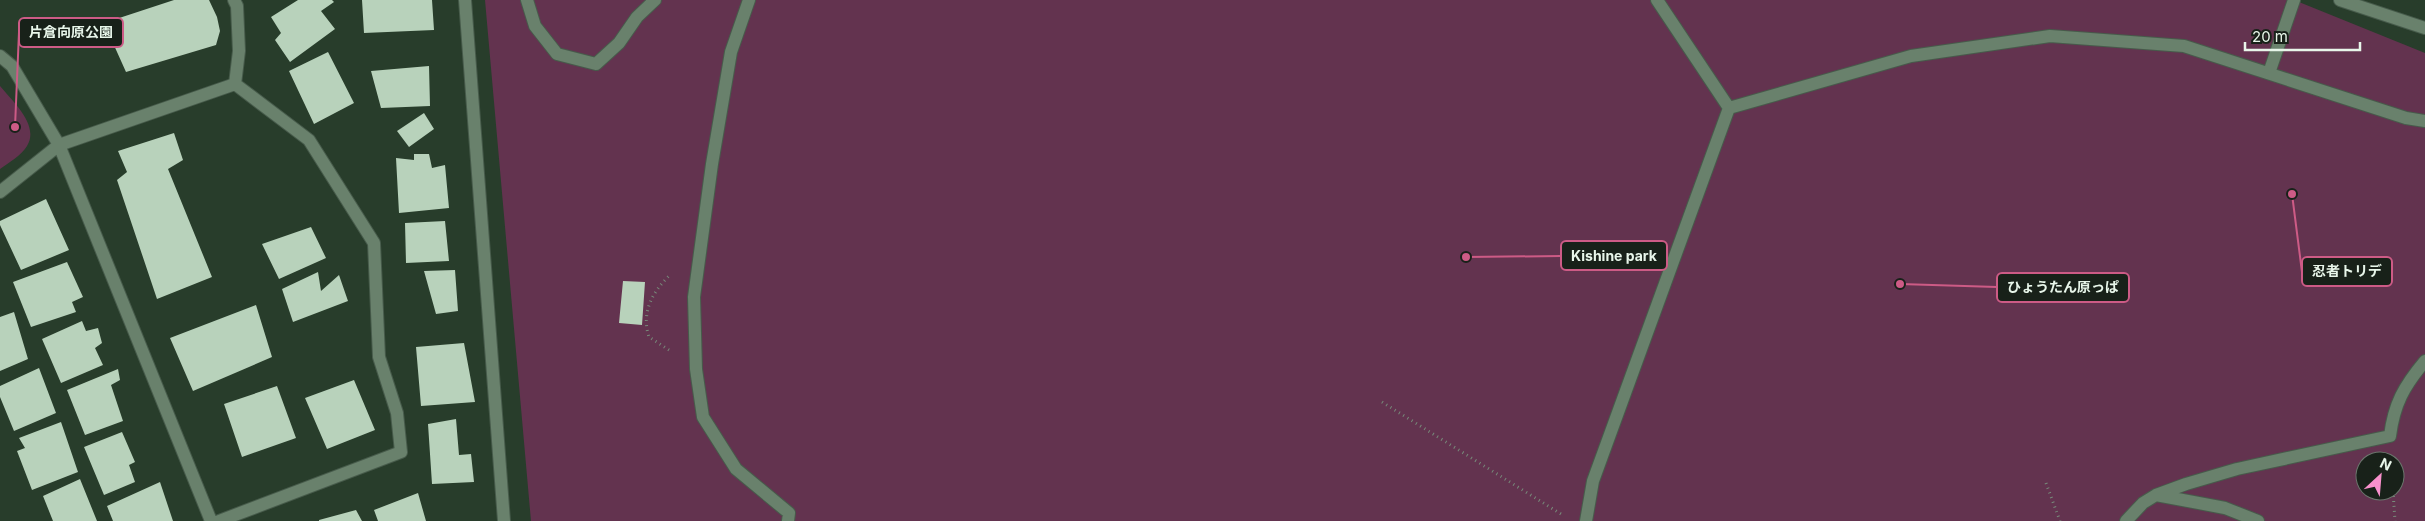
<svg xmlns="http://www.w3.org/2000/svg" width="2425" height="521" viewBox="0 0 2425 521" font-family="Inter,'Noto Sans JP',sans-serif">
	<rect width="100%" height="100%" fill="#283d2b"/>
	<path fill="#63334f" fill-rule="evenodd" d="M 485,0 L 2294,0 L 2425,53 L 2425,521 L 531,521 ZM 2365,461 L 2395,461 L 2395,491 L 2365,491 Z
		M 0,86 C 12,101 40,125 27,146 C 22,155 8,163 0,169 Z"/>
	<path fill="#b8d2bb" d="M 174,0 L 209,0 L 217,17 L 220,31 L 216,45 L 126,72 L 104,23 Z
		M 298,0 L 332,0 L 334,2 L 321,11 L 335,29 L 290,62 L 275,40 L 281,33 L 271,17 Z
		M 362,0 L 432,0 L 434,30 L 364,33 Z
		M 328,52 L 354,103 L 314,124 L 289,71 Z
		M 429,66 L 430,106 L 381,108 L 371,71 Z
		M 424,113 L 434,129 L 409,147 L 397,131 Z
		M 174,133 L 183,160 L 168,169 L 212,277 L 157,299 L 117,180 L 127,172 L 118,151 Z
		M 414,154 L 429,154 L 432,168 L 445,165 L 449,208 L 399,213 L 396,158 L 414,160 Z
		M 46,199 L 69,250 L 21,270 L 0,225 L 0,221 Z
		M 445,221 L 449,261 L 406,263 L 405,223 Z
		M 311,227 L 326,258 L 279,279 L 262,244 Z
		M 67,262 L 83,297 L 72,302 L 76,312 L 31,327 L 13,282 Z
		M 455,270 L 458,311 L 436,314 L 424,271 Z
		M 318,272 L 321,291 L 339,275 L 348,301 L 293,322 L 282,289 Z
		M 623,281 L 645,282 L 642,325 L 619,323 Z
		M 256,305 L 272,357 L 193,391 L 170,338 Z
		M 14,312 L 28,359 L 0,371 L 0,317 Z
		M 82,321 L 86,331 L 98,328 L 102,343 L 95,348 L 103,365 L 61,383 L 42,339 Z
		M 464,343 L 475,402 L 421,406 L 416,347 Z
		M 39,368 L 56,413 L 14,431 L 0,397 L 0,386 Z
		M 118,369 L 120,380 L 111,385 L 123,421 L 85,435 L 67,390 Z
		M 354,380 L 375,430 L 327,449 L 305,398 Z
		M 277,386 L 296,438 L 242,457 L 224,404 Z
		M 456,419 L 459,455 L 471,454 L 474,482 L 432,484 L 428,424 Z
		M 61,422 L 78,472 L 32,490 L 17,451 L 25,448 L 19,438 Z
		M 122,432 L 135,462 L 129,465 L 135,482 L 104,495 L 84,447 Z
		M 80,479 L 97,521 L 53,521 L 43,496 Z
		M 160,482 L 173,521 L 113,521 L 107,506 Z
		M 418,493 L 426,521 L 378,521 L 374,510 Z
		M 356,510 L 362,521 L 319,521 L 319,520 Z"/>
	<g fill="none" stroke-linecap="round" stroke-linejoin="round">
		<defs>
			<path id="street" d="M 465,0 L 504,521
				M 527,0 L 535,26 L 557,54 L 596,64 L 619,43 L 637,17 L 655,0
				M 749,0 L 731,52 L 712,164 L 694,297 L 696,369 L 703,417 L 736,469 L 789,513 L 788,521
				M 1657,0 L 1729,108
				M 2340,0 L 2425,28
				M 0,56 L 12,66 L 59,145 L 211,521
				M 2269,73 L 2294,0
				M 1729,108 L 1911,56 L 2050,36 L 2184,46 L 2406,118 L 2425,121
				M 0,192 L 59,145 L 235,84 L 239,51 L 237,6 L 234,0
				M 2156,495 L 2225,508 L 2258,521
				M 219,521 L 401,452 L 397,413 L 379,357 L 374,243 L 309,140 L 235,84
				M 1586,521 L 1593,481 L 1729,108
				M 2126,521 L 2143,503 L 2156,495 L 2186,484 L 2237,469 L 2390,436 C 2394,404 2404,386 2425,361"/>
		</defs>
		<use href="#street" stroke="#475b4b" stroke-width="14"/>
		<path stroke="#778a7a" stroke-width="3" stroke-dasharray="1 4" stroke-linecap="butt" d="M 669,350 L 649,337 C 641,313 652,292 670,275
			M 1382,402 L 1561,514
			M 2046,483 L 2060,521
			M 2393,491 L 2395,521"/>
		<use href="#street" stroke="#69816c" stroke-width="12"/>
	</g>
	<path fill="none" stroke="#cd5b86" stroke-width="2" d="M15 127L19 32M1466 257L1561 256M2292 194L2302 272M1900 284L1997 287"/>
	<g fill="#cd5b86" stroke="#182119" stroke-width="2">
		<circle cx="15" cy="127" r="5"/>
		<circle cx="1466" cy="257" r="5"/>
		<circle cx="2292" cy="194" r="5"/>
		<circle cx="1900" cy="284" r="5"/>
	</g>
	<g fill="#182119" stroke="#cd5b86" stroke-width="2">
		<rect x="19" y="18" width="104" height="29" rx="5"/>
		<rect x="1561" y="241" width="106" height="29" rx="5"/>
		<rect x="2302" y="257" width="90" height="29" rx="5"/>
		<rect x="1997" y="273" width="132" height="29" rx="5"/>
	</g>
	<g font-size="14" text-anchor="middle" font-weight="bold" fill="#e8f6ea">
		<text x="71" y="37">片倉向原公園</text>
		<text x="1614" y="261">Kishine park</text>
		<text x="2347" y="276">忍者トリデ</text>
		<text x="2063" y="292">ひょうたん原っぱ</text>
	</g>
	<g transform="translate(2380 476) rotate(26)"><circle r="24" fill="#182119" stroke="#6b766d"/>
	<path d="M0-4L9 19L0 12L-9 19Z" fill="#f890cc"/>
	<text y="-8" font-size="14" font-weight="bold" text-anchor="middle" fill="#e8f6ea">N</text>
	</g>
	<path d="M2245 42v8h115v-8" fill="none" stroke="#e8f6ea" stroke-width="2.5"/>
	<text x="2252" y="42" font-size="15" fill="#e8f6ea" stroke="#182119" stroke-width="4" paint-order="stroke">20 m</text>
</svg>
